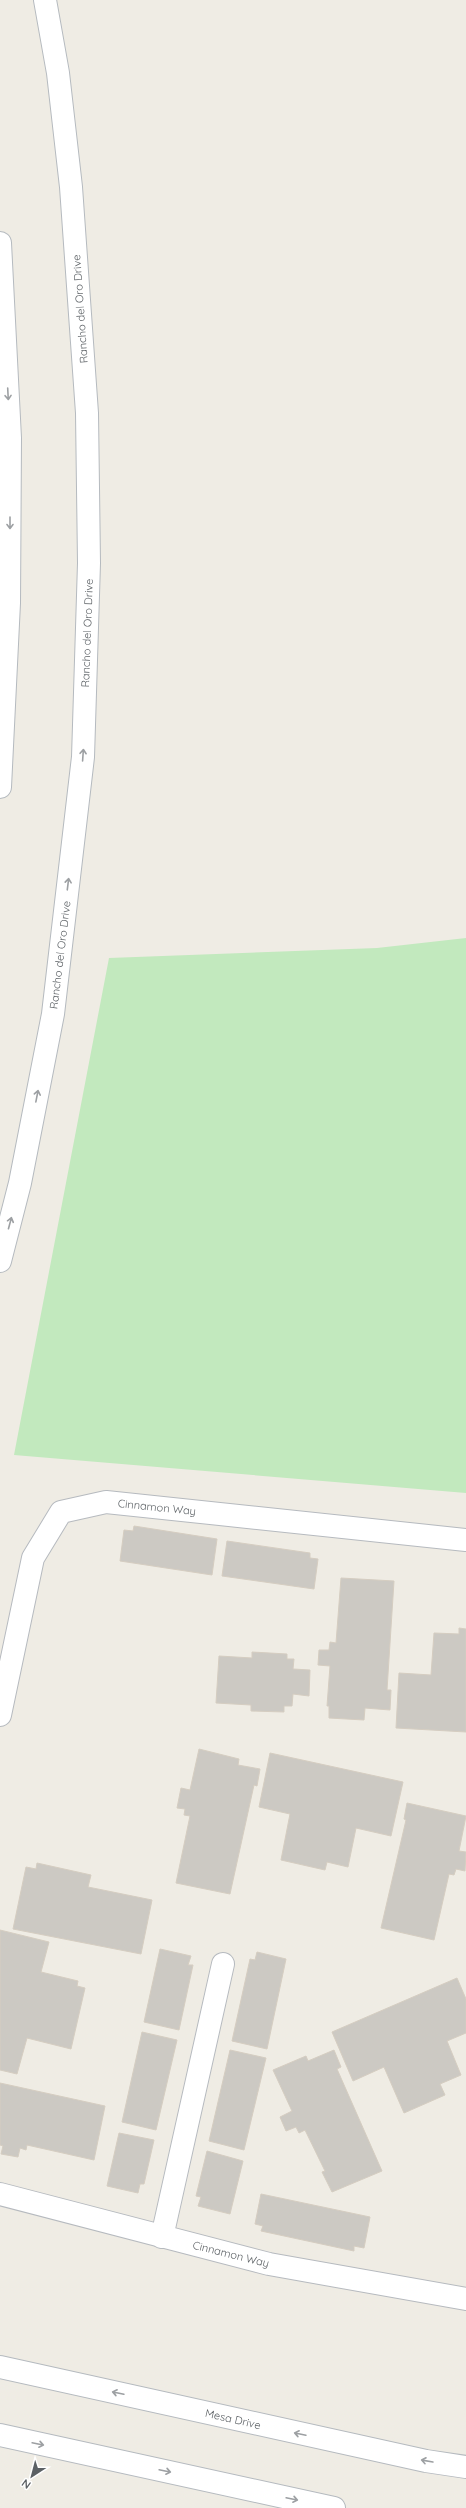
<svg xmlns="http://www.w3.org/2000/svg" width="466" height="2508" viewBox="0 0 466 2508" font-family="Quicksand,sans-serif">
	<style>
		.green { fill: #c2e9be }
		.building { fill: #ccc9c3; stroke: #d5cdc1 }
		.lines { fill: none; stroke-linecap: round; stroke-linejoin: round }
		.service-casing { stroke: #b6babf; stroke-width: 24 }
		.minor-casing { stroke: #b6babf; stroke-width: 24 }
		.secondary-casing { stroke: #b5babf; stroke-width: 24 }
		.service { stroke: #fff; stroke-width: 22 }
		.minor { stroke: #fff; stroke-width: 22 }
		.secondary { stroke: #fff; stroke-width: 22 }
		.oneway { stroke: #9da0a3 }
		.labels { text-anchor: middle; dominant-baseline: central; stroke-width: 4; stroke-linejoin: round; paint-order: stroke }
		.street-label { font-size: 11px; fill: #5c6165; stroke: #fff }
	</style>
	<rect width="100%" height="100%" fill="#efece4"/>
	<path class="green" d="M466,938V1493L14,1455L109,958L377,948Z"/>
	<g class="building">
		<path d="M134,1526L217,1539L212,1575L120,1561L124,1530L133,1531Z"/>
		<path d="M227,1541L310,1553V1558L318,1559L314,1589L222,1576Z"/>
		<path d="M341,1578L394,1581L387,1690H391L390,1710L365,1708L364,1720L329,1718V1706H327L330,1666L318,1665L319,1650H329L330,1642L336,1643Z"/>
		<path d="M459,1628L466,1629V1732L396,1728L399,1673L431,1675L434,1633L459,1634Z"/>
		<path d="M252,1652L287,1654V1659H294L293,1669L310,1670L309,1696L293,1694L292,1706H284V1712L251,1711V1705L216,1703L219,1656L252,1658Z"/>
		<path d="M199,1749L239,1759L238,1765L260,1769L257,1786L254,1785L230,1894L176,1883L190,1816L184,1815L185,1809L177,1808L181,1788L190,1790Z"/>
		<path d="M270,1753L403,1782L391,1836L356,1828L348,1867L327,1862L325,1870L281,1860L290,1814L259,1807Z"/>
		<path d="M407,1803L466,1816L459,1851L466,1852L465,1871L456,1869L454,1875L449,1874L434,1940L381,1928L406,1820L404,1819Z"/>
		<path d="M37,1863L91,1875L88,1887L152,1900L141,1954L13,1929L26,1867L36,1869Z"/>
		<path d="M0,1930L49,1942L41,1972L78,1981L77,1986L85,1988L71,2049L27,2038L17,2074L0,2070Z"/>
		<path d="M160,1949L191,1956L188,1965H193L179,2030L144,2022Z"/>
		<path d="M257,1952L286,1959L267,2049L232,2041L250,1959L255,1960Z"/>
		<path d="M457,1978L466,1999V2033L447,2041L461,2075L440,2084L445,2095L404,2113L384,2067L353,2081L332,2032Z"/>
		<path d="M142,2032L177,2040L156,2130L122,2122Z"/>
		<path d="M230,2050L266,2058L244,2150L209,2141Z"/>
		<path d="M334,2050L341,2067L337,2069L382,2171L332,2192L322,2172L325,2171L305,2130L299,2133L296,2127L286,2131L280,2117L292,2111L273,2070L306,2056L308,2061Z"/>
		<path d="M0,2083L105,2106L94,2160L27,2145L26,2150L20,2148L18,2157L1,2154L3,2146L0,2145Z"/>
		<path d="M119,2133L154,2140L144,2184H140L138,2193L107,2186Z"/>
		<path d="M207,2151L243,2161L230,2214L198,2206L201,2197L196,2196Z"/>
		<path d="M261,2194L370,2217L364,2248L354,2246V2251L261,2231L263,2226L255,2224Z"/>
	</g>
	<g class="lines">
		<defs>
			<path id="service" d="M162,2237L223,1964"/>
			<g id="minor">
				<path d="M0,1715L33,1558L61,1512L106,1502L466,1540"/>
				<path d="M0,2194L269,2264L466,2299"/>
			</g>
			<g id="secondary">
				<path d="M0,243L10,438L9,603L0,787"/>
				<path d="M0,1261L20,1183L53,1014L83,757L89,563L87,413L71,187L58,73L45,0"/>
				<path d="M0,2367L426,2461L466,2467"/>
				<path d="M0,2435L334,2508"/>
			</g>
		</defs>
		<use href="#service" class="service-casing"/>
		<use href="#minor" class="minor-casing"/>
		<use href="#secondary" class="secondary-casing"/>
		<use href="#service" class="service"/>
		<use href="#minor" class="minor"/>
		<use href="#secondary" class="secondary"/>
	</g>
	<defs><path id="oneway-shaft" d="M-6 0H5M1.5-3L5.5 0L1.5 3" fill="none" stroke-width="1.6" stroke-linecap="round" stroke-linejoin="round"/></defs>
	<g class="oneway">
		<use href="#oneway-shaft" transform="translate(8 394) rotate(87)"/>
		<use href="#oneway-shaft" transform="translate(10 523) rotate(90)"/>
		<use href="#oneway-shaft" transform="translate(83 755) rotate(-86)"/>
		<use href="#oneway-shaft" transform="translate(68 884) rotate(-83)"/>
		<use href="#oneway-shaft" transform="translate(37 1096) rotate(-79)"/>
		<use href="#oneway-shaft" transform="translate(10 1223) rotate(-75)"/>
		<use href="#oneway-shaft" transform="translate(118 2393) rotate(-168)"/>
		<use href="#oneway-shaft" transform="translate(300 2434) rotate(-168)"/>
		<use href="#oneway-shaft" transform="translate(38 2444) rotate(12)"/>
		<use href="#oneway-shaft" transform="translate(427 2461) rotate(-170)"/>
		<use href="#oneway-shaft" transform="translate(165 2471) rotate(12)"/>
		<use href="#oneway-shaft" transform="translate(292 2499) rotate(12)"/>
	</g>
	<g class="labels">
		<g class="street-label">
			<text transform="translate(80 309) rotate(-94)">Rancho del Oro Drive</text>
			<text transform="translate(87 633) rotate(-88)">Rancho del Oro Drive</text>
			<text transform="translate(60 955) rotate(-83)">Rancho del Oro Drive</text>
			<text transform="translate(157 1507) rotate(6)">Cinnamon Way</text>
			<text transform="translate(231 2254) rotate(14)">Cinnamon Way</text>
			<text transform="translate(233 2419) rotate(13)">Mesa Drive</text>
		</g>
	</g>
	<g transform="translate(32 2476) rotate(216)" stroke="#ffffff" stroke-width="3" paint-order="stroke">
	<path d="M0-3L7 15L0 10L-7 15Z" fill="#5c6165"/>
	<text y="-6" font-size="11" font-weight="bold" text-anchor="middle" fill="#5c6165">N</text>
	</g>
</svg>
